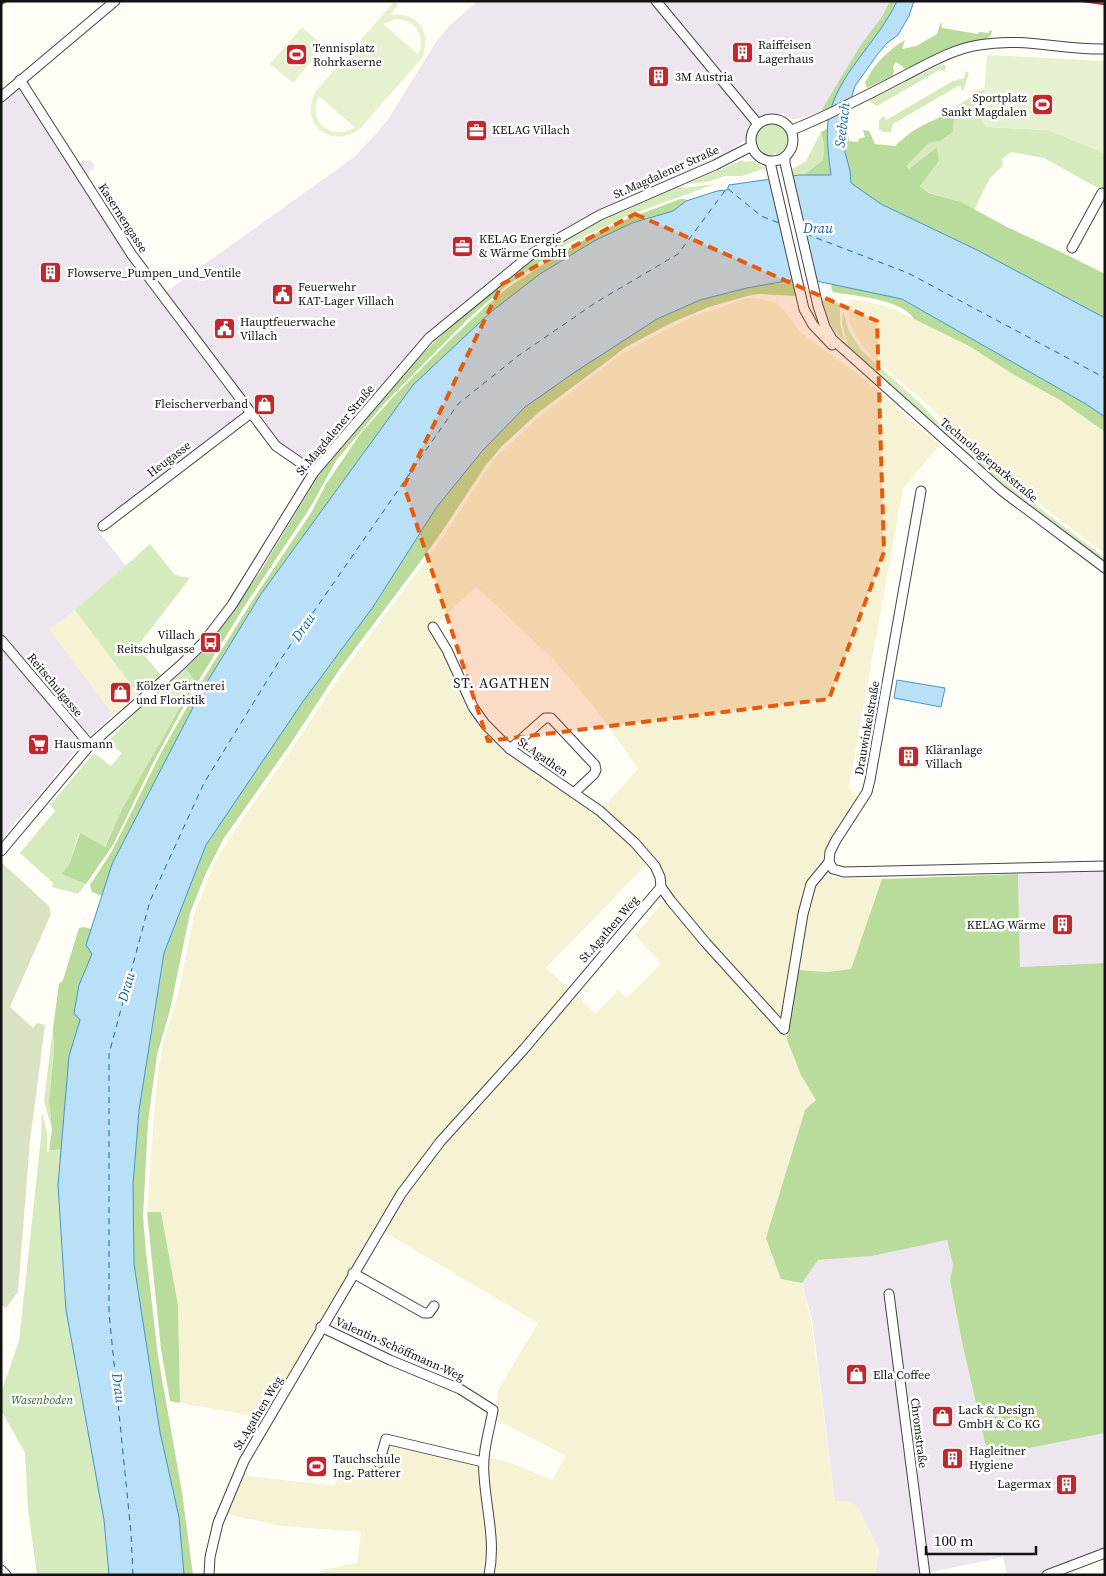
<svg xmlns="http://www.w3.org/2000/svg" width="1106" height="1576" viewBox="0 0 1106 1576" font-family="'Source Serif 4',serif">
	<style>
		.industrial { fill: #eee6ef }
		.farmland { fill: #f6f3d4; fill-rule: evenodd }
		.green { fill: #d5ebbd }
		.forest { fill: #b9dc9c }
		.cemetery { fill: #d9e3c4 }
		.pitch { fill: #e6f2cf; fill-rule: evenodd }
		.water { fill: #b9e0f7; stroke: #3f96cf }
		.pier { fill: #fffdf5 }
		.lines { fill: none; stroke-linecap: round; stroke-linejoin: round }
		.ferry { stroke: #1768a6; stroke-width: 1; stroke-dasharray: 6 5; stroke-linecap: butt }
		.minor-casing { stroke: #444; stroke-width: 11 }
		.minor { stroke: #fff; stroke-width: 9 }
		.rail { stroke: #c4262e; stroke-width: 2.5 }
		.marked { fill: #e8590c; fill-opacity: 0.2; stroke: #e8590c; stroke-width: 4; stroke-dasharray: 10 6; stroke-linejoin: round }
		.labels { text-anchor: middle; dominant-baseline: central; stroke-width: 5; stroke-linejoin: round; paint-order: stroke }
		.poi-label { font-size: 12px; fill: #111; stroke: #fff; text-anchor: start }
		.street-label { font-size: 12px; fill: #111; stroke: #fff }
		.park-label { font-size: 12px; font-style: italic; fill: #2f6b1f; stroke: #fff }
		.water-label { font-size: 14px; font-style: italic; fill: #1768a6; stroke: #fff }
		.neighbourhood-label { font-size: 14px; letter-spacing: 1px; fill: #111; stroke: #fff }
	</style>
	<rect width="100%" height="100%" fill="#fffdf5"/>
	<g class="industrial">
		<path d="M478,1H890L881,18L860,46L821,111L797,119H791L785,114L767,115L744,141L719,157L598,211L525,251L426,335L314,463L280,449L252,416L100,533L126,566L75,610L138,694L85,739L1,840V97L29,81V87L74,158L82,162L90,160L95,166L89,172V182L163,294L353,158L376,134L389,118L436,42L450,25Z"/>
		<path d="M1105,870V963L1020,967L1018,874Z"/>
		<path d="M947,1240L953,1265L950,1282L962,1342L988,1455L1105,1433V1548L1038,1575H1007L1003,1557L931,1572V1575H875L879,1550L858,1507L848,1501H835L812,1319L802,1283L818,1260L872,1256Z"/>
	</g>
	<g class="farmland">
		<path d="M748,298H756L777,303L783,309L801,333L859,375L940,445L903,488L849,787L858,798L811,877L882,879L851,969L828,972L797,970L801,1075L816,1100L781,1279L802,1283L811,1319L835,1501H848L858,1507L879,1550L875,1575H321V1570L357,1563L361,1532L282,1526L225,1514L241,1475L335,1486L342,1460L382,1468L389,1443L481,1464L491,1458L509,1462L552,1480L566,1456L497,1420L498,1390L538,1323L378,1228L264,1418L180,1403L178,1305L161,1212H147L155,1100L159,1066L163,1044L178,995L194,914L215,862L234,831L298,740L341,674L443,537L492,461L535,420L620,355L652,337L694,316ZM476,587L554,660L598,712L638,769L598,813L562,790L508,751L458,685L445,651L431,629ZM648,863L658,880L665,900L635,935L661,964L627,998L618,990L596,1013L546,968Z"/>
		<path d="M851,299L866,301L894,309L969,346L1016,376L1060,400L1105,432V554L1007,479L964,443L930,407L873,358L860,342L850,324L848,302Z"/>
		<path d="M75,610L138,694L113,715L49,629Z"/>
	</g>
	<g class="green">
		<path d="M942,64L946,66L945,72L941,69L877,106L870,102L871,99Z"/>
		<path d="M966,71L969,73L964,89L961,90V86H958L893,124L891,132H883L879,129V121L882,117L884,116L886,120L953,81L964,78Z"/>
		<path d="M985,90L982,120L987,127L1048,130L1097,150L1105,154V192L1044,158L1011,152L1002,159L1003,166L990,178L974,210L961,202L930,193L920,186L939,161L937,147L909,169L905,166L929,143L940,141L953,132L955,107L971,97L975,91Z"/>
		<path d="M769,122C790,123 796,145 777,155L776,153H774V156C752,155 749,131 769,122Z"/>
		<path d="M821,132L824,145L823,160L804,175H792L791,170L806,161Z"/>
		<path d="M742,160L744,162L752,161L766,168L742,176H725L707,182L686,184Z"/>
		<path d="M715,184L627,216L564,246L561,243H557L605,218L679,186L685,188Z"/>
		<path d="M821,300L840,303V324L845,341C831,331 825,316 821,300Z"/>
		<path d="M843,311L849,331L861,350L922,405L960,445L999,477L1105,558V563L987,473L909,402L833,335L827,323L841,341L848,344L842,324Z"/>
		<path d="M150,544L175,575L190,578L137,647L161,675L138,694L75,610Z"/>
		<path d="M186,669L195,681L122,809L104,848L79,833L69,865L61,874L86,884L78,894L52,887L53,883L20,853L55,811L50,805L94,753L111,766L122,753L107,742L139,709Z"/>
		<path d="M53,1028L54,1051L49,1101L52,1130L44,1101Z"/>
		<path d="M42,1112L47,1133V1152L61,1149L58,1185L66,1309L104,1520L109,1575H37L28,1509L25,1453L1,1410V1393L19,1341L41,1138Z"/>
	</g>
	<g class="forest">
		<path d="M890,1H897L886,22L845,78L833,106L821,111L860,46L881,18Z"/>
		<path d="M941,22L942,28L978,34L979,32L989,33V30L992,31L991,35L988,38L953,47L906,69L896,62L893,67L894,72L892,76L867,88L865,83C873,65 888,50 905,40L902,49L916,46L937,34Z"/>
		<path d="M955,107L953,132L940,141L929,143L906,166L909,169L937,147L939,161L920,186L929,193L961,202L1007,227L1059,251L1105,274V318L977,250L881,204L851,183C850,162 839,141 844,120L846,119L849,141L858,142L859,139L865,137L863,130L869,131L875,144L895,146C903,139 911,131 920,127C934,119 942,118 955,107Z"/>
		<path d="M828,128L831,176L804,175L823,160L824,145L821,132Z"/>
		<path d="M680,199H685L686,201L673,211L632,223L594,241L540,274L413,385L261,594L201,692L112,864L102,896L92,892L90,885L112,851L162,751L202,681L254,598L311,513L326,484L361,433L392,398L449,341L488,304L510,286L562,252L598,232L630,218Z"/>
		<path d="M557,243H561L564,246L506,286L469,318L383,405L336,461L310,508L244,607L191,693L152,765L113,845L86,884L61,874L69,865L80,833L105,847L122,809L195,681L186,669L212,641L223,622L260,572L322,470L394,382L471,306L528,262Z"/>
		<path d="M793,280L796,296L758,294L747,296L709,307L673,322L626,347L605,363L539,412L502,446L486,465L441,533L415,569L339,670L289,746L224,838L206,873L190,913L170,1010L157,1055L148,1122L143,1216L146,1252L158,1356L182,1492L193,1575H184L179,1517L160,1432L134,1264L133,1185L139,1110L164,953L206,845L304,700L373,607L436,508L483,450L525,407L575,372L657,319L700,300L747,288Z"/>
		<path d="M832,284L902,299L1086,404L1105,417V432L1060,400L1016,376L969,346L914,319C902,299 854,296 833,292L831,288Z"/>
		<path d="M1018,874L1020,967L1105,963V1433L988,1456L962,1342L950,1281L953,1265L947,1240L872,1256L818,1260L802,1283L781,1279L766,1238L805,1110L816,1100L801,1075L787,1040L797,970L828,972L851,969L882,879Z"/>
		<path d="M84,927L91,929L86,945L93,954L79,985L80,1020L69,1056L61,1149L49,1151L52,1130L49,1101L54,1051L53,1028L59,984L63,980L79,928Z"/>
		<path d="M147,1212H161L178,1305L180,1403L170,1401L161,1349Z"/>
	</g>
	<path class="cemetery" d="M1,862L49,906L51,914L10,1007L33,1028L37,1023L45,1025L30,1141L18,1292L6,1308L1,1305Z"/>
	<g class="pitch">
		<path d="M394,2L398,5L390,15C417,11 433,32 422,58L359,130C329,149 300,124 315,92ZM397,19C416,20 427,38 418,54L383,24ZM319,96L354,127H355C332,142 306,121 319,96Z"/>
		<path d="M302,27L324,46L293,83L270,64Z"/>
		<path d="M987,55L1105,61V154L1097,150L1048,130L987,127L982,120Z"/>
	</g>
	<g class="water">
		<path d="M897,1H914L909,16L898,35L887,43L877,55L855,86L843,125L845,152L850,171L851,183L881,204L977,250L1105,318V417L1086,404L902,299L802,278L747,288L700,300L657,319L575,372L525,407L483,450L436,508L373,607L304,700L206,845L164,953L139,1110L133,1185L134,1264L160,1432L179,1517L184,1575H109L104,1520L66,1310L58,1185L69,1056L80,1020L74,1013L79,985L92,954L86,945L112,864L201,692L261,594L413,385L492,311L540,274L594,241L632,223L673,211L686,201L717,191L727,190L729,185L799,175H831C829,160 826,136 828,121C836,74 878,43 897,1Z"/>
		<path d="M897,680L945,688L941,707L894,698Z"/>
	</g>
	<path class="pier" d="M792,173L818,284L802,281L793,283L768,177Z"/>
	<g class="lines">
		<g class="ferry">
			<path d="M806,234L908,273L1105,378"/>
			<path d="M133,1575L131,1533L109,1313V1054L150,901L204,783L278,663L458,404L518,356L595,303L678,254L727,188L761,216L779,223"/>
		</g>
		<defs>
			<g id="minor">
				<path d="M656,1L758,124"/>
				<path d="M20,80L132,255L276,446L314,472"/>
				<path d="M1,97L115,1"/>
				<circle cx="772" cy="140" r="21"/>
				<path d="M792,130C829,115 866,96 902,77C926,65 952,49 979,45C1023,37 1062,50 1105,49"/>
				<path d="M785,158V163L818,306L825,327L832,339L1001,490L1105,568"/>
				<path d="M770,162L804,309L813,325L832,345"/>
				<path d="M1072,248L1102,193L1105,195"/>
				<path d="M921,491L870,780L867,792L836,840L830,852L829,862L833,869L844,872L1105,866"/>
				<path d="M103,526L251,413"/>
				<path d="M433,627L447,650L473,707L485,724L510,749L600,811L635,843L655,866L660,877L661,887L671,901L706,943L784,1029"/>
				<path d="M1,640L90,745"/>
				<path d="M510,749L545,718H551L595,765L596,770L594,774L575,792"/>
				<path d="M1,851L90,745L182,664L203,643L232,605L314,472L429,338L533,253L600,215L715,165L752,146"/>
				<path d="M784,1029L803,914L811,884L829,862"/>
				<path d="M353,1273L424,1313H429L434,1306"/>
				<path d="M889,1294L925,1575"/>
				<path d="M321,1327L390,1360L460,1389L493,1410C489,1432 482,1453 484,1475C486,1509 496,1541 489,1575"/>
				<path d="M379,1463L386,1439L483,1462"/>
				<path d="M1,1570L6,1575"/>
				<path d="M209,1575L210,1557L218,1523L244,1461L401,1194L440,1142L524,1049L661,887"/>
				<path d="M1047,1575L1105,1553"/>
			</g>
		</defs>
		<use href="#minor" class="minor-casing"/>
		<use href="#minor" class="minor"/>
		<g class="rail">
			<path d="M1083,1L1105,4"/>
			<path d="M1,4L6,1"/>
		</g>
	</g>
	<path class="marked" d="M635,214L877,321L884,552L829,699L488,741L404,486L502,284Z"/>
	<defs>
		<symbol id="building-square" viewBox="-11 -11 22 22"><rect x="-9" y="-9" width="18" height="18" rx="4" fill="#c4262e" stroke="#fff"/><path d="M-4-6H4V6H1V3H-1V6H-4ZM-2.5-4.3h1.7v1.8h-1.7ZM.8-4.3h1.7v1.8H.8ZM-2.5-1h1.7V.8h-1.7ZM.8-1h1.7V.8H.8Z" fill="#fff"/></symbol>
		<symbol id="stadium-square" viewBox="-11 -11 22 22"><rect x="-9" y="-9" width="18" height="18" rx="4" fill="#c4262e" stroke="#fff"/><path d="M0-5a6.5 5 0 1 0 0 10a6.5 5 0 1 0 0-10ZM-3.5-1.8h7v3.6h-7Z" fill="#fff"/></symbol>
		<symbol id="office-square" viewBox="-11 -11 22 22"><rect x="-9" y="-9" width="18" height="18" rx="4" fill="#c4262e" stroke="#fff"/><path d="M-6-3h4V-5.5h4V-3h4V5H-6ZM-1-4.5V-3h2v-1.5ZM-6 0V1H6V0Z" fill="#fff"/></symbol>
		<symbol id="civic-square" viewBox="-11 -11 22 22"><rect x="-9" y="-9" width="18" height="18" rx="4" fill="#c4262e" stroke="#fff"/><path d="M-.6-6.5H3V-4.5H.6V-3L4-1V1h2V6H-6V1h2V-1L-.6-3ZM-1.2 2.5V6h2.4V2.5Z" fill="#fff"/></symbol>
		<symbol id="shop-square" viewBox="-11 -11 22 22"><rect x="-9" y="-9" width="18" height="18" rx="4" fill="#c4262e" stroke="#fff"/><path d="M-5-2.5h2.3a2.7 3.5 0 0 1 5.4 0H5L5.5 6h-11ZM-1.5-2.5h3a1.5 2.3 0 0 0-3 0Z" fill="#fff"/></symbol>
		<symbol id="bus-square" viewBox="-11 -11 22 22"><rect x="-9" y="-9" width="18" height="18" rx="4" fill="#c4262e" stroke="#fff"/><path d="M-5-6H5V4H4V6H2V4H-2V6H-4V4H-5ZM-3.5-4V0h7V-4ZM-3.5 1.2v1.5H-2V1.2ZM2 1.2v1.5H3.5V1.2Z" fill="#fff"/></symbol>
		<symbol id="supermarket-square" viewBox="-11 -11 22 22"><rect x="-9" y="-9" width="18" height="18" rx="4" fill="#c4262e" stroke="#fff"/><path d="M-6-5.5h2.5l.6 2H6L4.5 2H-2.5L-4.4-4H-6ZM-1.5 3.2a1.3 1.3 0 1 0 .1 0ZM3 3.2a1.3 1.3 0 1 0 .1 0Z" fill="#fff"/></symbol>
	</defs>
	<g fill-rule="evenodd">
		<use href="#building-square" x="730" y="40" width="25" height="25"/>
		<use href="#stadium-square" x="284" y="42" width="25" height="25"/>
		<use href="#building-square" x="646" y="64" width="25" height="25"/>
		<use href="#stadium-square" x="1030" y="92" width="25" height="25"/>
		<use href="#office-square" x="464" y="118" width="25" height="25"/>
		<use href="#office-square" x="450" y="234" width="25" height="25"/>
		<use href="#building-square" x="38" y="260" width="25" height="25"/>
		<use href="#civic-square" x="270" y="282" width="25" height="25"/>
		<use href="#civic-square" x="212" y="316" width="25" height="25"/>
		<use href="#shop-square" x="252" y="392" width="25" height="25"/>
		<use href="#bus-square" x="198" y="630" width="25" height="25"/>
		<use href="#shop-square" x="108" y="680" width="25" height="25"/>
		<use href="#supermarket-square" x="26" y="732" width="25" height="25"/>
		<use href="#building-square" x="896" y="744" width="25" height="25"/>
		<use href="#building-square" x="1050" y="912" width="25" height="25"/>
		<use href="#shop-square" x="844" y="1362" width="25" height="25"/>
		<use href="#shop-square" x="930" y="1404" width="25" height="25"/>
		<use href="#building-square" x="940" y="1446" width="25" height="25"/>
		<use href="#stadium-square" x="304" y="1454" width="25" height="25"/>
		<use href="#building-square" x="1054" y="1472" width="25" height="25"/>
	</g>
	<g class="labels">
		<g class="poi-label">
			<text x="758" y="45">Raiffeisen<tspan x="758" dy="14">Lagerhaus</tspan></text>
			<text x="313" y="48">Tennisplatz<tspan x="313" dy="14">Rohrkaserne</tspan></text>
			<text x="675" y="77">3M Austria</text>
			<text x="1027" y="98" text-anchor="end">Sportplatz<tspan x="1027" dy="14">Sankt Magdalen</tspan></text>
			<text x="492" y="130">KELAG Villach</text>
			<text x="479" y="239">KELAG Energie<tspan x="479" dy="14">&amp; Wärme GmbH</tspan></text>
			<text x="67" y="273">Flowserve_Pumpen_und_Ventile</text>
			<text x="298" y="287">Feuerwehr<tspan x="298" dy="14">KAT-Lager Villach</tspan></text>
			<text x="240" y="322">Hauptfeuerwache<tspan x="240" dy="14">Villach</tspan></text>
			<text x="248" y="404" text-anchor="end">Fleischerverband</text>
			<text x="195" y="635" text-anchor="end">Villach<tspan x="195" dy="14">Reitschulgasse</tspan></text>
			<text x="136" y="686">Kölzer Gärtnerei<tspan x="136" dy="14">und Floristik</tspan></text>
			<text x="54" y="744">Hausmann</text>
			<text x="925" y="750">Kläranlage<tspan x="925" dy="14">Villach</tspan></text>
			<text x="1046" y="925" text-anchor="end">KELAG Wärme</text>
			<text x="873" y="1375">Ella Coffee</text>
			<text x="958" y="1410">Lack &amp; Design<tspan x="958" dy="14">GmbH &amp; Co KG</tspan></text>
			<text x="969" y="1451">Hagleitner<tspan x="969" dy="14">Hygiene</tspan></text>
			<text x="333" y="1459">Tauchschule<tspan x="333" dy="14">Ing. Patterer</tspan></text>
			<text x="1051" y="1484" text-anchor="end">Lagermax</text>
		</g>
		<g class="street-label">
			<text transform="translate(666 172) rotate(-24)">St.Magdalener Straße</text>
			<text transform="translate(123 218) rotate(57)">Kasernengasse</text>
			<text transform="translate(335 430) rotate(-50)">St.Magdalener Straße</text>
			<text transform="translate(169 459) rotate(-37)">Heugasse</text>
			<text transform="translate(989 460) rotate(40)">Technologieparkstraße</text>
			<text transform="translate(55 685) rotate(50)">Reitschulgasse</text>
			<text transform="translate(867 728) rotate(-80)">Drauwinkelstraße</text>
			<text transform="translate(543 757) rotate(35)">St.Agathen</text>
			<text transform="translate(609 929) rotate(-49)">St.Agathen Weg</text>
			<text transform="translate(400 1349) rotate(24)">Valentin-Schöffmann-Weg</text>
			<text transform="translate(258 1413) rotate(-59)">St.Agathen Weg</text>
			<text transform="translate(919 1433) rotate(83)">Chromstraße</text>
		</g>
		<g class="park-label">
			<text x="42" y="1400">Wasenboden</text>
		</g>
		<g class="water-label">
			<text transform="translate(842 125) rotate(-83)">Seebach</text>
			<text x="818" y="228">Drau</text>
			<text transform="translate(303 627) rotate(-55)">Drau</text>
			<text transform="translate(126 987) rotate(-74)">Drau</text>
			<text transform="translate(119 1388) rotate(82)">Drau</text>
		</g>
		<g class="neighbourhood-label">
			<text x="502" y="683">ST. AGATHEN</text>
		</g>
	</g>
	<rect width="1106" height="1576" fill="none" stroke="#111111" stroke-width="5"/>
	<path d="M926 1546v8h110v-8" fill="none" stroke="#111111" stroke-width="2.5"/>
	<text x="934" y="1546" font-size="15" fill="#111111" stroke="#ffffff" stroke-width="4" paint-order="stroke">100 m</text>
</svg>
